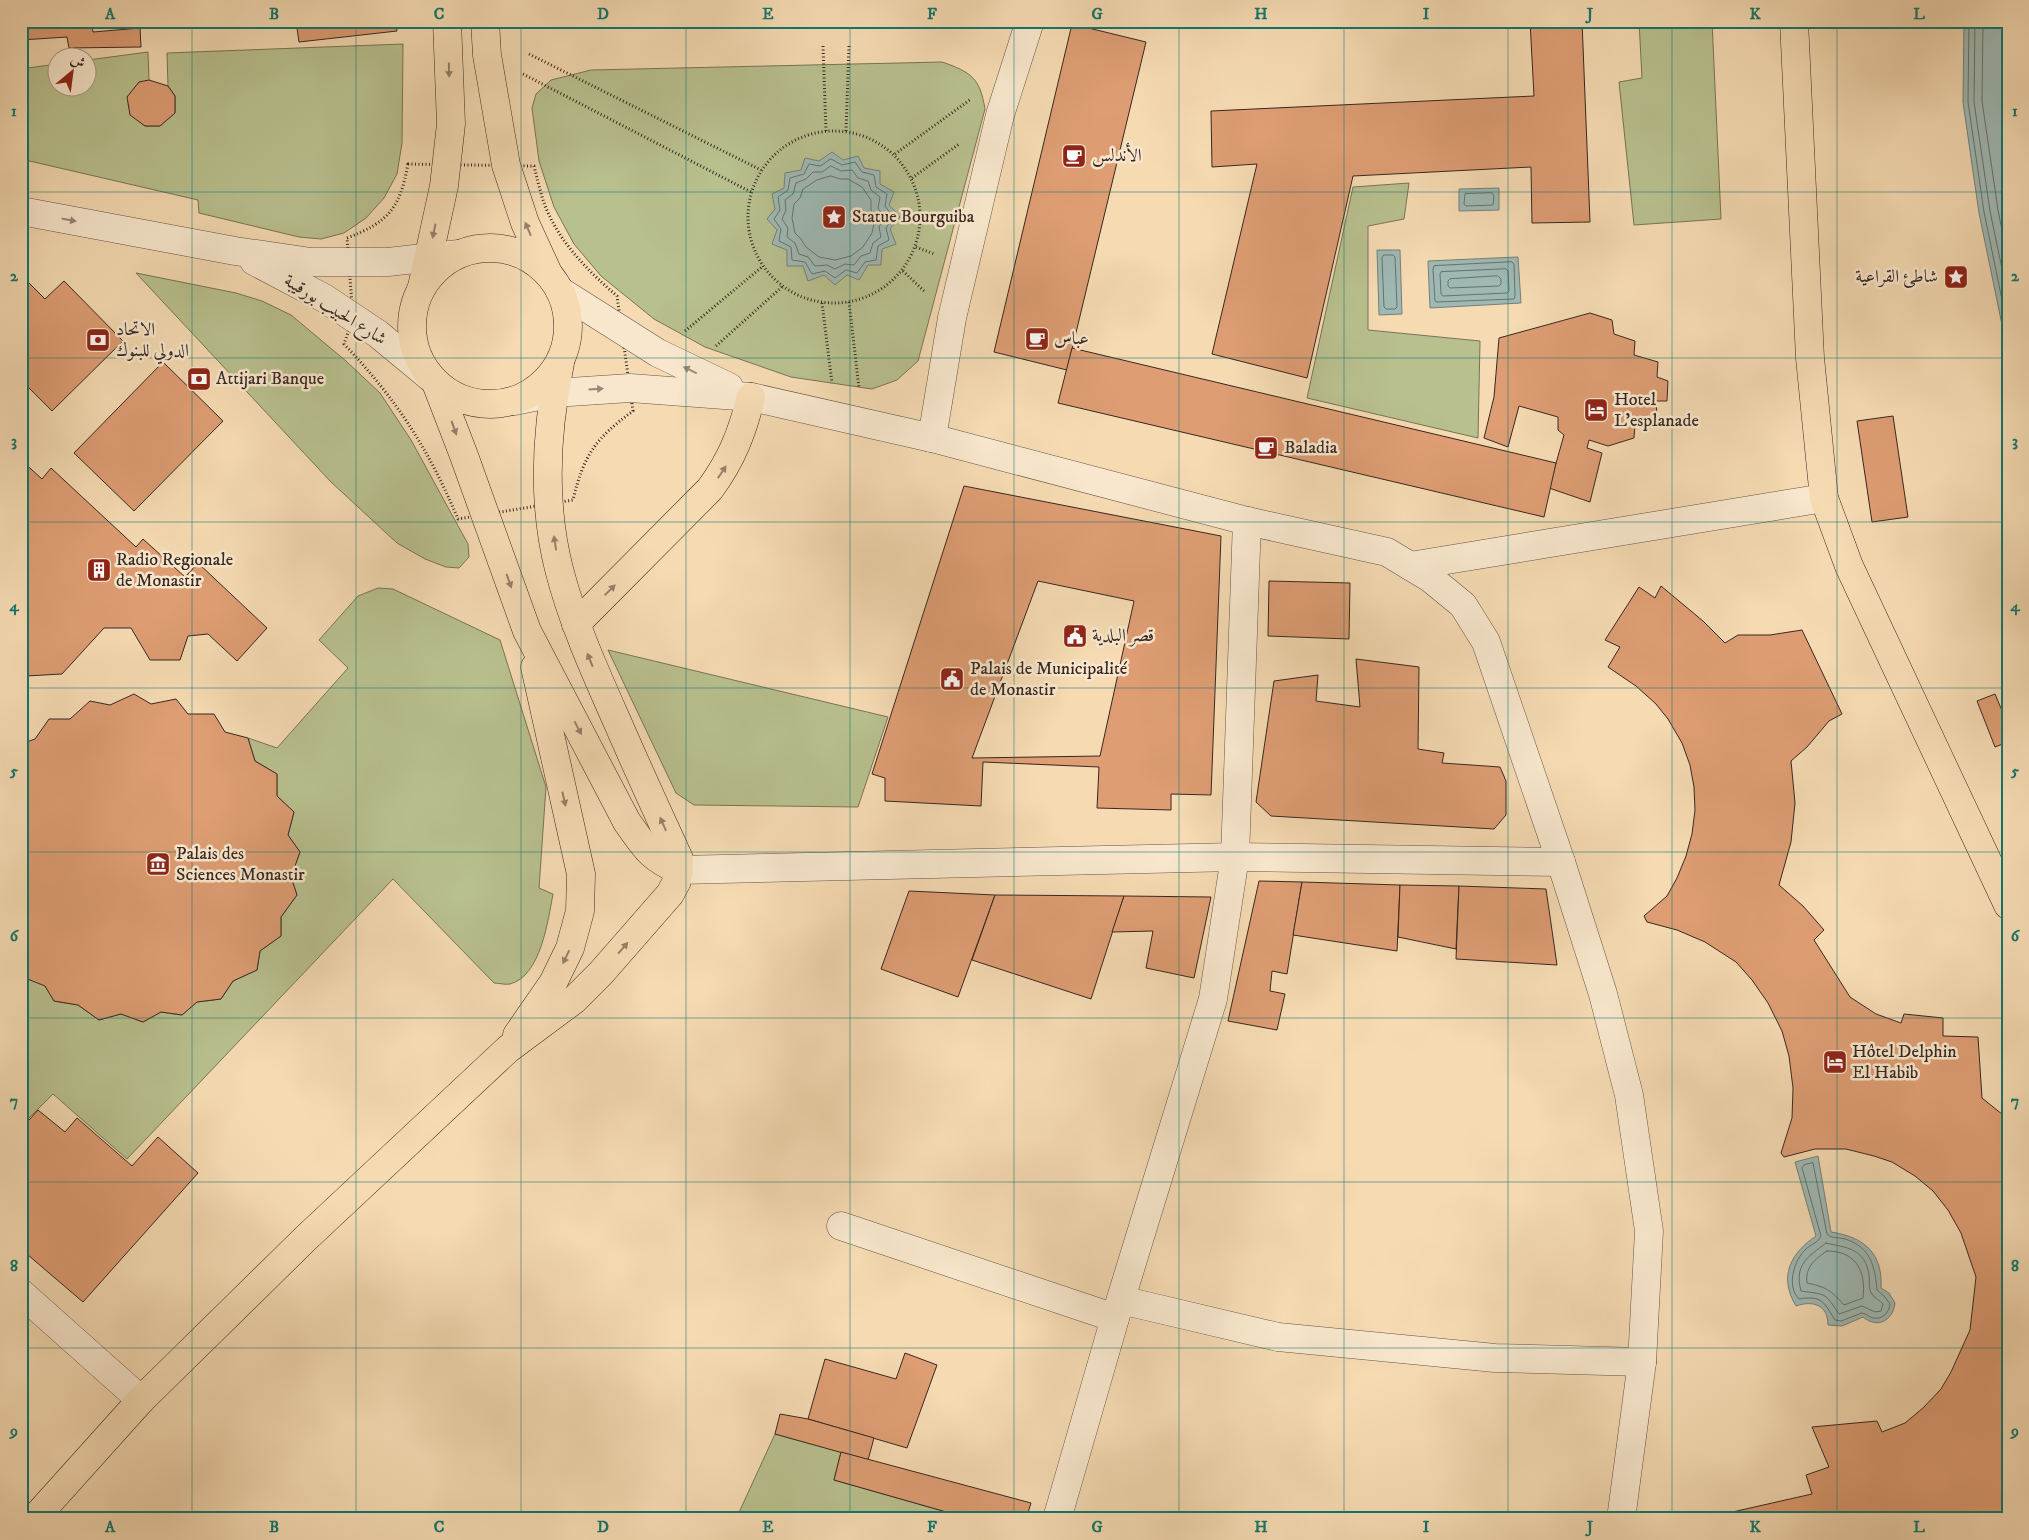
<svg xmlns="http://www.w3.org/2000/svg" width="2029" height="1540" viewBox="0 0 2029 1540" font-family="'IM FELL DW Pica',Amiri,serif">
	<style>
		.green { fill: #b8c08e; stroke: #787458 }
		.water { fill: #9eb9b4; stroke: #757f7a }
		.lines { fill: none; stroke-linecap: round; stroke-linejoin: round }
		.shore { stroke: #6a706b; stroke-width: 1 }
		.building { fill: #de9d73; stroke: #372722; fill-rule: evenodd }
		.minor-casing { stroke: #665446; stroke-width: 29 }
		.major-casing { stroke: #372722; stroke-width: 29 }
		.path { stroke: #372722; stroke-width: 3; stroke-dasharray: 1 2.5; stroke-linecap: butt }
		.minor { stroke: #f8e7cd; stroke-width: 28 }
		.major { stroke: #f5dab2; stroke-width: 28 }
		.oneway { fill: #96806a }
		.oneway2 { fill: #988778 }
		.grid { fill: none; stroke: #0f766e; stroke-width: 1; stroke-opacity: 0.55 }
		.labels { text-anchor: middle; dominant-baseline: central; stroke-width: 5; stroke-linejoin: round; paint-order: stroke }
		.poi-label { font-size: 18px; fill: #372722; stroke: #f8e7cd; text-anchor: start }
		.street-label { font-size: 18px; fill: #372722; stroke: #f8e7cd }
		.neatline { fill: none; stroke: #0f766e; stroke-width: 2 }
		.grid-label { font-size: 16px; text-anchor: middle; font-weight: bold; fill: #0f766e }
	</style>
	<rect width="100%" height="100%" fill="#f5dab2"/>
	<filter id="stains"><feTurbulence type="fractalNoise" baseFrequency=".004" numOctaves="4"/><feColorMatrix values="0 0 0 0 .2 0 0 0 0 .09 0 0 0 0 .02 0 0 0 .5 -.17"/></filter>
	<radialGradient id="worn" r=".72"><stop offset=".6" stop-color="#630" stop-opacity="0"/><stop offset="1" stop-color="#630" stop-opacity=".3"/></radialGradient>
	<g class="green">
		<path d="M1639,21H1712L1721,219L1634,225L1619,82L1642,78Z"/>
		<path d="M403,44L402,143L397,174L384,198L366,218L344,233L321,239L299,237L199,213L198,200L21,159V69L57,64L58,88H88V60L148,52L149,80L130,114L145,126H160L175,113V96L168,86L167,53Z"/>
		<path d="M942,62C971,72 980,78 985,109L918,361L897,380L872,389L791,377L705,347L654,319L601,276L574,244L554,207L539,161L532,108L536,94L551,80L591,70Z"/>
		<path d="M1409,183L1404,219L1368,226V330L1480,341L1478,438L1307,398L1353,187Z"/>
		<path d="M136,273L236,293L262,301L291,315L346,361L380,393L411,440L468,544L469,557L459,568L446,567L425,559L397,543L331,482Z"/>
		<path d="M378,588L393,589L500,640L546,787L539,888L553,894C548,920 541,976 510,984C505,985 499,983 494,983L393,879L127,1159L53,1094L26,1121L21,1117V971L45,986L54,1001L78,1005L99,1020L121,1014L143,1022L161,1012L182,1015L197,1002L221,999L233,981L257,970L260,951L281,936V917L297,895L291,877L300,852L288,835L294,812L277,796V774L255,761L248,738L277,748L348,668L319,640L358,596Z"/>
		<path d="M608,650L888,717L858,807L694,805L676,793Z"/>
		<path d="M775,1434L841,1452L834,1480L971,1519H736Z"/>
	</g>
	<g class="water">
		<path d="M1964,21H2008V354L1979,213L1963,102Z"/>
		<path d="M832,152L843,160L858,156L864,168L880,171V184L894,192L889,205L900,217L890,229L896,244L882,249L881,265H868L859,280L847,275L835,285L824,275L808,281L803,266H787V250L772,244L777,230L767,219L775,209L772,194L784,188L785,173L801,170L805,158L819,161Z"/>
		<path d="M1499,188V210L1459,211V189Z"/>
		<path d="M1377,250H1400L1402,314L1379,315Z"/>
		<path d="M1518,257L1521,303L1430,308L1428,261Z"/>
		<path d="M1818,1156L1831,1232C1864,1237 1883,1253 1881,1288L1889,1293L1895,1303C1893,1321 1877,1329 1863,1317L1842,1326L1828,1325C1828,1305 1813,1300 1796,1306C1778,1276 1791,1253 1816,1236L1795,1162Z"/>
	</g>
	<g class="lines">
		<g class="shore">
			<path d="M1969,21L1968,102L1984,212L2008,329"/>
			<path d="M1975,21L1974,102L1990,211L2008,298"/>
			<path d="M1983,21L1982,101L1998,210L2008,260"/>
			<path d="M831,159L842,165L855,162L862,172L874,175L876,187L887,194L885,206L893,217L886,228L889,240L878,246L876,260L865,262L857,273L846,270L835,278L825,271L812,274L805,262L792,260L791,247L779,241L781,229L774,219L780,210L778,197L788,190L790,178L804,174L809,164L820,166Z"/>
			<path d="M831,166L841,171L852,170L858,178L868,181L871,190L880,197L878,208L884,217L879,227L881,237L873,243L870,253L861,256L854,265L845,264L835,269L827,265L815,266L808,257L799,254L795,243L787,237L788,228L782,219L786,210L785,200L793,194L796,183L806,179L813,172H822Z"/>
			<path d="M831,176L840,179H848L862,187L871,200V210L875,218L872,233L863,247L851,256L835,260L819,257L806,247L801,239L795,233L792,218L794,204L800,198L803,189L817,180Z"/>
			<path d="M1492,193L1494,196L1493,205L1466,206L1464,204L1465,194Z"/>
			<path d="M1384,255H1393L1395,257L1397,307L1395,309H1386L1384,307L1382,258Z"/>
			<path d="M1512,262L1514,264L1515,296L1514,299L1437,302L1435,301L1433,269L1434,266Z"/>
			<path d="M1506,269L1508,271L1509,291L1507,293L1443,296L1441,294L1440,274L1441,272Z"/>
			<path d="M1498,276L1501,279V284L1499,286L1450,288L1448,286V281L1450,279Z"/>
			<path d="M1813,1163L1827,1234C1832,1239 1838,1237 1845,1239C1871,1247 1875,1267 1877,1290L1885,1297L1890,1304C1889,1312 1883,1320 1873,1318C1869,1317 1867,1314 1862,1313L1841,1321L1835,1320C1824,1303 1823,1295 1799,1299C1786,1286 1794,1260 1806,1249C1811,1244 1818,1243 1821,1236L1802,1168L1804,1165Z"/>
			<path d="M1826,1243C1847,1248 1865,1248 1869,1275C1870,1281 1868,1289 1872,1294C1875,1299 1880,1300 1883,1304L1881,1311L1875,1312L1862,1306L1839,1314C1824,1292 1828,1295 1801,1291C1794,1264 1808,1257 1826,1243Z"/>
			<path d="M1827,1251C1857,1251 1866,1272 1863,1298L1844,1305C1831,1290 1826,1287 1807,1283C1805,1267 1815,1259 1827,1251Z"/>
		</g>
	</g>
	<g class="building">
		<path d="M21,21H91L93,32L140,28L141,47L69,48L67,37L21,40Z"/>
		<path d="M296,21H396L397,31L299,42Z"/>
		<path d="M1530,21H1582L1590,222L1532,223L1531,167L1353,176L1307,378L1212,354L1257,164L1212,167L1211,111L1534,96Z"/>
		<path d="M1072,24L1146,42L1067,370L994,352Z"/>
		<path d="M149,80L168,86L175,96V113L160,126H145L130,115L127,97L139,82Z"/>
		<path d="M21,275L45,299L64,281L123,341L52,411L21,380Z"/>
		<path d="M1590,313L1612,320L1614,334L1635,341L1634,355L1658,362L1657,377L1668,381L1667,401H1656L1657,415L1635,425L1634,438L1608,446L1589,440L1587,448L1602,453L1590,502L1549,488L1564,435L1558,430V417L1519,406L1508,447L1484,438L1494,397L1499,338Z"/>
		<path d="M1072,348L1556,463L1544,517L1058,403Z"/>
		<path d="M163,362L223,421L134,511L74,453Z"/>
		<path d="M1893,416L1908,517L1872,522L1857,421Z"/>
		<path d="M21,460L42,479L51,468L136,547L143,539L185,577L198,563L267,628L237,661L208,634L188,636L180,660H150L131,628H104L62,674L26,676V658H21Z"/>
		<path d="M964,486L1221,536L1211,795L1171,794V810L1097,808L1099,767L983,762L981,806L885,801V778L872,774ZM1038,581L1134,601L1100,756L972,758Z"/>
		<path d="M1269,581L1350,583L1349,639L1268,636Z"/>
		<path d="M1661,586L1703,621L1725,643L1738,635H1770L1802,630L1842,714L1829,721L1807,747L1791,761L1795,803L1791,842L1779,885L1803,906L1824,930L1814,940L1850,997L1876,1014L1901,1023L1904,1014L1943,1018V1036L1978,1037L1982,1098L2008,1119V1519H1729L1728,1513L1812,1494L1806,1475L1829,1467L1812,1427L1877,1421L1882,1432L1905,1423L1923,1408L1941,1389L1951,1372L1970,1330L1976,1277L1961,1233L1948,1210L1933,1191L1915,1176L1892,1162L1874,1156L1846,1149H1815L1784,1157L1781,1153L1792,1118L1793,1088L1789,1056L1782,1031L1768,1003L1752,980L1736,962L1705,942L1677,930L1647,922L1644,916L1667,896L1677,878L1686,856L1692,834L1695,810L1694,787L1690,765L1682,743L1668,719L1656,704L1636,686L1608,667L1620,647L1605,640L1639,587L1655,598Z"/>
		<path d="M1356,659L1419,667L1418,749L1444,753L1442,763L1500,767L1506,781V815L1494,829L1271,816L1256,802L1274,681L1318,675L1316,701L1360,707Z"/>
		<path d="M134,694L151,704L176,699L188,714H214L225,732L248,738L255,761L277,774V796L294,812L288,835L300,852L291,877L297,895L281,917V936L260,951L257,970L233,981L221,999L197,1002L182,1015L161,1012L143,1022L121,1014L99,1020L78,1005L54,1001L45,986L25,978L21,971V744L35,739L49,719H70L90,701L110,705Z"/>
		<path d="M1995,694L2008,725V742L1995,747L1977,701Z"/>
		<path d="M1259,881L1302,882L1287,974L1272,971L1270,991L1285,994L1277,1030L1228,1021Z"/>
		<path d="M1302,882L1400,885L1397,951L1293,935Z"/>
		<path d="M1400,885L1459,886L1456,949L1398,937Z"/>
		<path d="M1459,886L1546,889L1557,965L1456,959Z"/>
		<path d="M909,891L995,895L958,997L881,969Z"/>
		<path d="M995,895L1124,896L1091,999L972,960Z"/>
		<path d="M1124,896L1211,897L1194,978L1146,968L1153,931L1112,932Z"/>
		<path d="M38,1110L65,1132L77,1118L132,1166L158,1137L198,1173L83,1302L21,1249V1129Z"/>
		<path d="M905,1353L937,1365L907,1448L808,1419L825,1359L896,1379Z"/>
		<path d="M780,1414L808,1419L874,1438L868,1460L775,1434Z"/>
		<path d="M841,1452L1031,1503L1026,1519H971L834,1480Z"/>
	</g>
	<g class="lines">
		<defs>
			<g id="minor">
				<path d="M21,211L235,251L311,262H388L459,254"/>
				<path d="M254,261L324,298L378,334L430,377"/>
				<path d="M560,291L658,353L729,387"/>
				<path d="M514,401L554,393L630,388L751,397L932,438L1247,521L1387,552L1430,578L1463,605L1486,642L1561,862L1603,994L1629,1095L1649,1231L1642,1362L1621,1519"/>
				<path d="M932,438L952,318L1000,115L1030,21"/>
				<path d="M1410,566L1824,498"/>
				<path d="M679,870L1235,857L1561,862"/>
				<path d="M841,1226L1115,1318"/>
				<path d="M21,1293L141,1400"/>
				<path d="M1121,1300L1278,1337L1495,1358L1642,1362"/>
				<path d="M1057,1519L1115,1318L1213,999L1235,857L1247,521"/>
			</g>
			<g id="major">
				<path d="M485,21L487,55L506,165L525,223L548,273"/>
				<path d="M1794,21L1810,358L1824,498L1849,566L2008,905"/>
				<circle cx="490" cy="326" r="78"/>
				<path d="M422,287L444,186L451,124L447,21"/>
				<path d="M436,383L463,453L527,631L627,822C645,847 650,858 679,870"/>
				<path d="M576,624L710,489C732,459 742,433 751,397"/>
				<path d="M517,1035L553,983L570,948L580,911L581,874L535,667"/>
				<path d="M34,1519L141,1400L306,1238L508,1049L574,1000L601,973L670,894L677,881L679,859C659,815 639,772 620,728C597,676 573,624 559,569C542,502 546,430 560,363"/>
			</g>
		</defs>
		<use href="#minor" class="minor-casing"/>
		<use href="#major" class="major-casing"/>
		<g class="path">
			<path d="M823,46L826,131"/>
			<path d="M529,54L761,170"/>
			<path d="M523,74L751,192"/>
			<circle cx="834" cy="217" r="86"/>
			<path d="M846,131L849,46"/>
			<path d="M895,154L971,99"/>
			<path d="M408,164L534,166C537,178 540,191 544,203C558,241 587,270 617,296L633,411C596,438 584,454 573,500L458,519C428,448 397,400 344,344L353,318L347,238C389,222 400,208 408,164Z"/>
			<path d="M912,178L959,144"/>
			<path d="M916,247L934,254"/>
			<path d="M903,271L924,291"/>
			<path d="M849,302L859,388"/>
			<path d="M822,303L832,383"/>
			<path d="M685,331L763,266"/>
			<path d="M716,346L783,286"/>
		</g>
		<use href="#minor" class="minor"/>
		<use href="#major" class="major"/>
	</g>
	<defs><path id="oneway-solid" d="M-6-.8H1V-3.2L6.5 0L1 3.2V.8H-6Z" transform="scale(1.25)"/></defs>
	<g class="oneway">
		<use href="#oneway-solid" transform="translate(449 70) rotate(89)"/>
		<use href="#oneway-solid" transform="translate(528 229) rotate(-113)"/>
		<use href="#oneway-solid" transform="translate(434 231) rotate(102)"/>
		<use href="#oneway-solid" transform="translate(454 428) rotate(70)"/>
		<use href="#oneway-solid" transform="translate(722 472) rotate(-56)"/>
		<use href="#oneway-solid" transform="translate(555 543) rotate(-99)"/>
		<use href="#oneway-solid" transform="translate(509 581) rotate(70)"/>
		<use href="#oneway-solid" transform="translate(610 590) rotate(-45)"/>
		<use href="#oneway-solid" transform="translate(590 660) rotate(-112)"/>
		<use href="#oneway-solid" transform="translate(578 728) rotate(62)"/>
		<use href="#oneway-solid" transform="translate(564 799) rotate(77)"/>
		<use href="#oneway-solid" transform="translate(663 824) rotate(-114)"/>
		<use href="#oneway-solid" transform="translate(623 948) rotate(-49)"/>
		<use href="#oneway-solid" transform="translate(566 957) rotate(116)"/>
	</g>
	<g class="oneway2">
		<use href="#oneway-solid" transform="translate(69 220) rotate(11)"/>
		<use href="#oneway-solid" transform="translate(690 370) rotate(-154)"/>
		<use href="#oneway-solid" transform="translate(596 389) rotate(-3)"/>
	</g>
	<path class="grid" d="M192,21V1519M356,21V1519M521,21V1519M686,21V1519M850,21V1519M1014,21V1519M1179,21V1519M1344,21V1519M1508,21V1519M1672,21V1519M1837,21V1519M21,192H2008M21,358H2008M21,522H2008M21,688H2008M21,852H2008M21,1018H2008M21,1182H2008M21,1348H2008"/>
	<defs>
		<symbol id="cafe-square" viewBox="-11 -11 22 22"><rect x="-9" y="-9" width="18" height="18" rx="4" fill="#8f2418" stroke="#f8e7cd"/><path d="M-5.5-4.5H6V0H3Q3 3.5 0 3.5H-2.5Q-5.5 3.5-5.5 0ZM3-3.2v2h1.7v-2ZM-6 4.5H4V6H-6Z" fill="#fff"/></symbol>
		<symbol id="sight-square" viewBox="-11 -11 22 22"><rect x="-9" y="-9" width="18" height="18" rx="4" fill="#8f2418" stroke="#f8e7cd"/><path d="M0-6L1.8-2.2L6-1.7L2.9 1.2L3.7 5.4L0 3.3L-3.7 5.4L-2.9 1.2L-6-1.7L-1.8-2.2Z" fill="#fff"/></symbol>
		<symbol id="bank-square" viewBox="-11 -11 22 22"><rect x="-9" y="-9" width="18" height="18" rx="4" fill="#8f2418" stroke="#f8e7cd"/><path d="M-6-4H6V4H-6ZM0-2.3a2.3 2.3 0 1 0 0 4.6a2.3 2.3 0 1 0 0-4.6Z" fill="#fff"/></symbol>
		<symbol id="hotel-square" viewBox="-11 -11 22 22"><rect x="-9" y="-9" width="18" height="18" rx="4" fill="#8f2418" stroke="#f8e7cd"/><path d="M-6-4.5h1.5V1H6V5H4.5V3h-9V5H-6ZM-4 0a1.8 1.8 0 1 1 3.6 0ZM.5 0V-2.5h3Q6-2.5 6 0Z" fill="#fff"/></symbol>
		<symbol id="building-square" viewBox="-11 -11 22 22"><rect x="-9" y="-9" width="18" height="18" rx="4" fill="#8f2418" stroke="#f8e7cd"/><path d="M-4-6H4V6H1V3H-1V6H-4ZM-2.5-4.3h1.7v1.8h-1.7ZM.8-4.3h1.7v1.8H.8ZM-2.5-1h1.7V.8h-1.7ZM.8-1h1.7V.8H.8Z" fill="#fff"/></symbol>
		<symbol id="civic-square" viewBox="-11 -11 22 22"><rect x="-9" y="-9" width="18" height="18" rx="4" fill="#8f2418" stroke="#f8e7cd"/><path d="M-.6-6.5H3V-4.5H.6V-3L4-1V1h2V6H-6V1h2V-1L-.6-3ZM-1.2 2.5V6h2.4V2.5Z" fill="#fff"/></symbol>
		<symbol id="museum-square" viewBox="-11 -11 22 22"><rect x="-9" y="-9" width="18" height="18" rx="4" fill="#8f2418" stroke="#f8e7cd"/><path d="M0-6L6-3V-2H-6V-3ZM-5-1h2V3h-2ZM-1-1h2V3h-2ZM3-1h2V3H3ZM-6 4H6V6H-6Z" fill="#fff"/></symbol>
	</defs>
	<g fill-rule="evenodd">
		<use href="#cafe-square" x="1060" y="142" width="28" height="28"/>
		<use href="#sight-square" x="820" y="203" width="28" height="28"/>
		<use href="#sight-square" x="1942" y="263" width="28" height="28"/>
		<use href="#cafe-square" x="1023" y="325" width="28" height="28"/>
		<use href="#bank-square" x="84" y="326" width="28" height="28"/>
		<use href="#bank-square" x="185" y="365" width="28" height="28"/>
		<use href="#hotel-square" x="1582" y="396" width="28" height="28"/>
		<use href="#cafe-square" x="1252" y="434" width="28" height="28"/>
		<use href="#building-square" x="85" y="556" width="28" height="28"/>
		<use href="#civic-square" x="1061" y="622" width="28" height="28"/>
		<use href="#civic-square" x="938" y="665" width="28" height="28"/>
		<use href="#museum-square" x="144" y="850" width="28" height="28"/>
		<use href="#hotel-square" x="1821" y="1048" width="28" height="28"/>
	</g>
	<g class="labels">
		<g class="poi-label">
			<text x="1092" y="156">الأندلس</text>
			<text x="852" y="217">Statue Bourguiba</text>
			<text x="1938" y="277" text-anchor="end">شاطئ القراعية</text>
			<text x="116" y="330">الاتحاد<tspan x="116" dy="21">الدولي للبنوك</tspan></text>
			<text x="1054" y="339">عباس</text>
			<text x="216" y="379">Attijari Banque</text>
			<text x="1614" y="400">Hotel<tspan x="1614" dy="21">L'esplanade</tspan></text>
			<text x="1284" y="448">Baladia</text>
			<text x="116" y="560">Radio Regionale<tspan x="116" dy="21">de Monastir</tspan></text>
			<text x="1092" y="636">قصر البلدية</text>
			<text x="970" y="669">Palais de Municipalité<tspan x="970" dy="21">de Monastir</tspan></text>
			<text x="176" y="854">Palais des<tspan x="176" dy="21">Sciences Monastir</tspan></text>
			<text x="1852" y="1052">Hôtel Delphin<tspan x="1852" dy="21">El Habib</tspan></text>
		</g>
		<g class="street-label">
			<text transform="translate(335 310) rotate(32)">شارع الحبيب بورقيبة</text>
		</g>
	</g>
	<rect width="2029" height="1540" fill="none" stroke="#f5dab2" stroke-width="55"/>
	<g transform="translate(72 72) rotate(29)"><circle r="24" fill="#f8e7cd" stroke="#ab9a89"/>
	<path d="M0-4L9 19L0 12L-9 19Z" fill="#8f2418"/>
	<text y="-8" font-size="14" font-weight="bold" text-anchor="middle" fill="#372722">ش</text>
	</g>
	<rect x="28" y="28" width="1974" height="1484" class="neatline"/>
	<g class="grid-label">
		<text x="110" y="19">A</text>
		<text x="274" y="19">B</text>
		<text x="439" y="19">C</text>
		<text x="603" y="19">D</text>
		<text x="768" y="19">E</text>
		<text x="932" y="19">F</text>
		<text x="1097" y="19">G</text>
		<text x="1261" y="19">H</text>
		<text x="1426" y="19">I</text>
		<text x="1590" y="19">J</text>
		<text x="1755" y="19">K</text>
		<text x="1919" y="19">L</text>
		<text x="14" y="116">1</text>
		<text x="2015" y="116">1</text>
		<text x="14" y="281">2</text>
		<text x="2015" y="281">2</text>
		<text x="14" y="446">3</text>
		<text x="2015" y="446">3</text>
		<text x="14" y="611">4</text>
		<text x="2015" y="611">4</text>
		<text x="14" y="776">5</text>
		<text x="2015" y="776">5</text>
		<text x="14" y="941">6</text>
		<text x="2015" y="941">6</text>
		<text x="14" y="1106">7</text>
		<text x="2015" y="1106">7</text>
		<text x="14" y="1271">8</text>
		<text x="2015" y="1271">8</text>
		<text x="14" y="1436">9</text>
		<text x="2015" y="1436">9</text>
		<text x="110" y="1532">A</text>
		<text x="274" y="1532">B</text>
		<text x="439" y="1532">C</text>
		<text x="603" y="1532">D</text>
		<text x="768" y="1532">E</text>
		<text x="932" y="1532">F</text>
		<text x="1097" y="1532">G</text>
		<text x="1261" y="1532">H</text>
		<text x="1426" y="1532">I</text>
		<text x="1590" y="1532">J</text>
		<text x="1755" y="1532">K</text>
		<text x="1919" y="1532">L</text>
	</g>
	<rect width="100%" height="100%" filter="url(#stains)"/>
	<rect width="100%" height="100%" fill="url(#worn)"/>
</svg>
